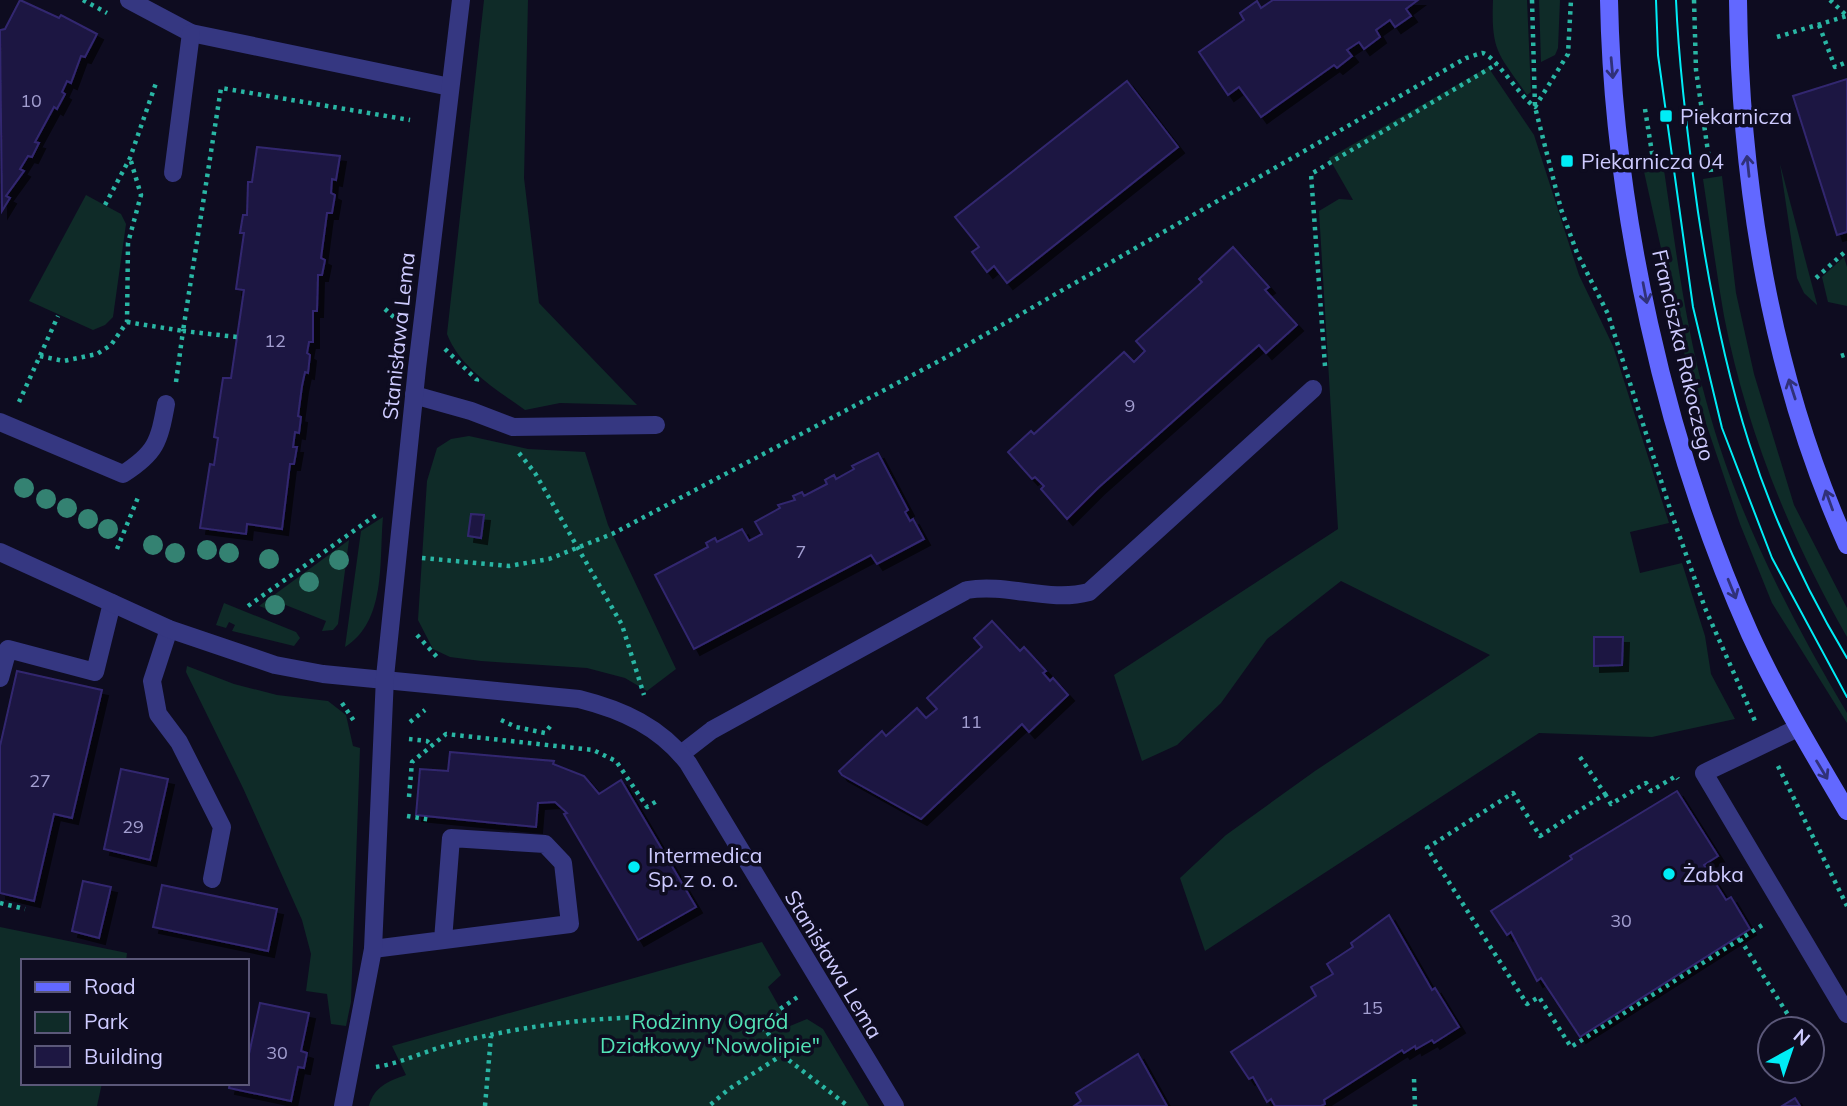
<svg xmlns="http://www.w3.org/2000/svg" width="1847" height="1106" viewBox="0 0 1847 1106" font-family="Mulish,sans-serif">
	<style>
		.green { fill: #0f2b28 }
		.building { fill: #1d1742; stroke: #32286f; stroke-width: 2; filter: url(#shadow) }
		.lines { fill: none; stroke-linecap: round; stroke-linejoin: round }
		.path { stroke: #29b6a4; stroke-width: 4.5; stroke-dasharray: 3.5 5; stroke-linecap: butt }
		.service { stroke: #353781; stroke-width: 18 }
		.minor { stroke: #353781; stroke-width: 18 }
		.secondary { stroke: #6268ff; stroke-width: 18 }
		.tram { stroke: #00edf6; stroke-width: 2 }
		.tree { fill: #348272 }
		.oneway { stroke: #303179 }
		.poi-dot { fill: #00edf6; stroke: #0e0c20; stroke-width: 2.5 }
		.labels { text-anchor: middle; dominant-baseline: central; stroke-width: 7; stroke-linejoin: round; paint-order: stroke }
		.number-label { font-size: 18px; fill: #a29ed0 }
		.poi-label { font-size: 21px; fill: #cecbff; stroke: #0e0c20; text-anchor: start }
		.street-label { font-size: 21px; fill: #cecbff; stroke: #0e0c20 }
		.park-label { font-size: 21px; fill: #53e3b6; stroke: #0e0c20 }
	</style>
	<defs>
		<filter id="shadow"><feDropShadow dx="6" dy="6" stdDeviation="0" flood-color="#0009"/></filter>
	</defs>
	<rect width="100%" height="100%" fill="#0e0c20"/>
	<g class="green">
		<path d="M484,0H528L524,178L539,303L637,405L560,403L525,410C496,389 460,368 447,334Z"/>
		<path d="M1493,0H1527L1531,92L1527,95C1498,53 1491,52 1493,0Z"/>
		<path d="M1539,0H1560L1558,48L1555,55L1541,62Z"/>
		<path d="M1488,67L1534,135L1579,275L1613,346L1669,523L1630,532L1640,573L1682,563L1705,636L1711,674L1735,719L1652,737L1539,733L1205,951L1180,878L1226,835L1315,771L1490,655L1341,581L1267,639L1221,703L1177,745L1142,761L1114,675L1338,529L1319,211L1339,199L1353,200L1329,158Z"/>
		<path d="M1663,163C1675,244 1685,325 1707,404C1737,515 1789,615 1847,713V723L1772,603L1740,524L1688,370L1643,167Z"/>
		<path d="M1780,164L1817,304V305L1804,293L1797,278Z"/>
		<path d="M1722,176L1736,293L1754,374L1794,505L1847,608V637C1790,537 1746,429 1724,316C1716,270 1710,225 1703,179Z"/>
		<path d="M86,195L121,214L126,224L113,317L105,325L93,330L29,301Z"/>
		<path d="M1844,257L1847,267V306L1828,302L1822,277Z"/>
		<path d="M469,436L528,449L585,452L608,525L676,669L647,691L625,678L587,668L481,661L450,657L433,649L418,620L427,481L437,448L451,439Z"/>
		<path d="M383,517C379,560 387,621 345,647L361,531Z"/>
		<path d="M349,540L338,624L333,630L322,631L326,621L283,604L278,613L259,606Z"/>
		<path d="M224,603L296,632L300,638L294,646L232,631L235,625L229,622L226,628L216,625Z"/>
		<path d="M187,666L234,684L277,695L328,701L346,715L353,746L360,748L351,1002L346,1026L331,1024L327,994L306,991L311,954L302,920L243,788L186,672Z"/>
		<path d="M0,927L127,953L126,961H23V1083H102L97,1106H0Z"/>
		<path d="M762,942L781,975L768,987L790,1026L807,1019L823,1029L869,1106H369C374,1087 388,1081 406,1075L392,1046Z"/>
	</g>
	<g class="building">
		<path d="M20,0L59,18L61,15L97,34L85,57L81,56L71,83L67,81L62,92L65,94L57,109L54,107L35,142L39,143L32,157L28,156L20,169L24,171L6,196L10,198L2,211L0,30L5,29Z"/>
		<path d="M1273,0H1418L1406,9L1411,16L1395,27L1390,20L1376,30L1380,37L1364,49L1359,42L1347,50L1352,56L1337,68L1334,65L1261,117L1239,87L1228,95L1199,52L1244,20L1240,13L1257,1L1261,8Z"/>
		<path d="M1847,79V232L1837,235L1793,96Z"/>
		<path d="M1127,81L1178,147L1007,283L994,266L987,272L972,252L979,247L955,217Z"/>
		<path d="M257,147L340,156L336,180L332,179L331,193L335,195L332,213H327L321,258L325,260L322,275H318L317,311H313V342H309L307,353L310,355L308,373L305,372L302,386L298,416L301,417L299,433L295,432L293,447H297L294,464H290L282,529L247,524L246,534L200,528L210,464L214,465L218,438L214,437L223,378H231L244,290L236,289L244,233H240L243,215H247L248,182H252Z"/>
		<path d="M1233,247L1269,287L1265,290L1297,325L1266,353L1259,345L1098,488L1067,519L1041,489L1044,486L1035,477L1032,479L1008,452L1031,431L1034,434L1124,352L1134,362L1145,351L1136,341L1202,282L1199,279Z"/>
		<path d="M878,453L908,510L905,512L910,521L913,519L924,539L877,564L871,555L694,649L655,575L708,547L706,543L715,538L717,542L742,529L749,541L762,534L755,522L780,508L778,505L795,500L793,496L802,492L804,496L827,484L825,480L834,475L836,479L854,469L852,466Z"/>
		<path d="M471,514L484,515L481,538L468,536Z"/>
		<path d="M992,621L1020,651L1024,647L1046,671L1043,673L1050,681L1053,678L1068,695L1029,732L1022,724L921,819L842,775L839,771L882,731L886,736L917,708L926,718L937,709L927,698L982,647L974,638Z"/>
		<path d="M1594,637H1623L1622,665L1594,666Z"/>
		<path d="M17,671L102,690L72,818L54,814L34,901L0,893V746Z"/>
		<path d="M450,752L554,761L553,764L584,776L599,794L621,780L696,907L638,940L564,814L567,813L555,802L538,803L536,827L416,815L420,769L448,771Z"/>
		<path d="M121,769L168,779L150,860L104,849Z"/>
		<path d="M1677,791L1718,856L1704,865L1726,900L1731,897L1750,929L1580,1037L1541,978L1537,981L1511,932L1507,935L1491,911L1572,859L1570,856Z"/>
		<path d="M83,881L111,887L99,938L72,931Z"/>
		<path d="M162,885L277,909L268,951L153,927Z"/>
		<path d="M1389,915L1432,990L1435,988L1459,1027L1434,1043L1432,1040L1416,1049L1415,1046L1404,1053L1402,1050L1324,1100L1325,1104L1321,1106H1275L1271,1099L1267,1102L1253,1077L1249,1079L1231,1052L1316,996L1311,987L1333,974L1327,964L1353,947L1351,943Z"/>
		<path d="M260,1003L309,1013L301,1051L307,1053L304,1068L298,1067L291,1101L229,1088L230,1083H247V1053L249,1054Z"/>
		<path d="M1138,1054L1167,1106H1074L1081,1101L1076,1093Z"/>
		<path d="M1795,1098L1800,1106H1782Z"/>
	</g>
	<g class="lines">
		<g class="path">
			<path d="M83,0L107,13"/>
			<path d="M1532,0L1535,107L1561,209L1577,253L1608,314L1671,512L1705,608L1755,721"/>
			<path d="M1694,0L1696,70L1711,172"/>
			<path d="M1830,0L1847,16"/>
			<path d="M1819,25L1835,67L1847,62"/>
			<path d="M1777,37L1847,16"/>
			<path d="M1645,109L1653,159"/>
			<path d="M105,205L130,158L156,83"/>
			<path d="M1816,278L1847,250"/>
			<path d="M385,309L398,321"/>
			<path d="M127,322L183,331L221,88L410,120"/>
			<path d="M445,349L477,380L476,386"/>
			<path d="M40,356L64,361L97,354L111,345L127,322L128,243L141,195L130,158"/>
			<path d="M1841,356L1847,354"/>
			<path d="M1325,366L1311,174L1497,64"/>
			<path d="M176,382L183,331L237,337"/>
			<path d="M19,402L58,316"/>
			<path d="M519,453L535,473L622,625L644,695"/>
			<path d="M117,549L139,495"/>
			<path d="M422,558L509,566L549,559L612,534L941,360L1466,58C1471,57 1477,54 1482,53C1493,53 1520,97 1535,107L1568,54L1571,0"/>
			<path d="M248,606L376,515"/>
			<path d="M417,635L437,657"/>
			<path d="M342,703L354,721"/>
			<path d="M501,720L516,727L545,733L552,724"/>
			<path d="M410,722L425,710"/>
			<path d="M409,739L427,741L432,746"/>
			<path d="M1580,757L1605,794L1540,836L1513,793L1427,848L1527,1004L1539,997L1571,1047L1764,924"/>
			<path d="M1778,766L1847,906"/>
			<path d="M1605,794L1611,804L1646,783L1651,791L1676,776L1678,779"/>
			<path d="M409,797L412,762L446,734L593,750L616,761L647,807L657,801"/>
			<path d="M407,816L431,820"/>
			<path d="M1720,877L1732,870"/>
			<path d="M0,903L25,909"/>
			<path d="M1740,939L1797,1029"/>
			<path d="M766,1030L780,1009L799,996"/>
			<path d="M782,1055L848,1106"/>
			<path d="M376,1067C401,1063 423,1052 448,1045C540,1020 673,1005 766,1030L782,1055L729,1089L709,1106"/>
			<path d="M1414,1079L1415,1106"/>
			<path d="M485,1106L491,1036"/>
		</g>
		<g class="service">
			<path d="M129,0L191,33L450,87"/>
			<path d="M173,173L191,33"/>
			<path d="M414,395L471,411L513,427L656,425"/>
			<path d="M0,422L123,474C156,453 159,442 166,404"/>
			<path d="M169,629L152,681L158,714L179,742L222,827L212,879"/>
			<path d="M0,678L8,649L95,672L112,603"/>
			<path d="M1798,728L1704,773L1847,1014"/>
			<path d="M681,754L712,730L967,590C1008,583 1049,603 1089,592L1313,389"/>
			<path d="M373,949C439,941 504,932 570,924L563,863L545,844L451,838L443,940"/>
		</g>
		<g class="minor">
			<path d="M0,552L169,629L275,665L323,674L579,699C623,710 660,727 688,763L895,1106"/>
			<path d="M343,1106L373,949L385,677L417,368L461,0"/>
		</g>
		<g class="secondary">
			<path d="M1609,0C1613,208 1665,444 1750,634C1778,695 1813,753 1847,811"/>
			<path d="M1738,0C1740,184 1771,376 1847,545"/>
		</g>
		<g class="tram">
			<path d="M1656,0L1658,55L1693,307L1722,428L1772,558L1847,697"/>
			<path d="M1676,0C1679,71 1688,141 1698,212C1723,378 1759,512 1847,658"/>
		</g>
	</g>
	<g class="tree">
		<circle cx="24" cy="488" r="10"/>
		<circle cx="46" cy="499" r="10"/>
		<circle cx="67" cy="508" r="10"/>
		<circle cx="88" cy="519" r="10"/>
		<circle cx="108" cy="529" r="10"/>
		<circle cx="153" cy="545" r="10"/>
		<circle cx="207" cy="550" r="10"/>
		<circle cx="175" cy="553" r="10"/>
		<circle cx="229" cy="553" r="10"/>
		<circle cx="269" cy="559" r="10"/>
		<circle cx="339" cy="560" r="10"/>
		<circle cx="309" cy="582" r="10"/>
		<circle cx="275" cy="605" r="10"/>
	</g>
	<defs><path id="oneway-shaft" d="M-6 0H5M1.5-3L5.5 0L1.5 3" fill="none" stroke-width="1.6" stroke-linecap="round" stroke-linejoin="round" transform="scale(1.75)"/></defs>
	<g class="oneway">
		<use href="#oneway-shaft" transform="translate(1612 68) rotate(85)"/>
		<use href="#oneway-shaft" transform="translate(1748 166) rotate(-96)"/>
		<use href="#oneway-shaft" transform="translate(1645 293) rotate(79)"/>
		<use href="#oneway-shaft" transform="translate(1792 389) rotate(-108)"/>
		<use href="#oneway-shaft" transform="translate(1829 500) rotate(-110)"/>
		<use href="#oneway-shaft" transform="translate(1732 589) rotate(68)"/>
		<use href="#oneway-shaft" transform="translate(1822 770) rotate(59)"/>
	</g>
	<g class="poi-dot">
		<rect x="1659" y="109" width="14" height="14" rx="3.5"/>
		<rect x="1560" y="154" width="14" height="14" rx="3.5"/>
		<circle cx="634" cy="867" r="7"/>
		<circle cx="1669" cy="874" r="7"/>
	</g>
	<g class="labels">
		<g class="number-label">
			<text x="31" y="100">10</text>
			<text x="275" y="340">12</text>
			<text x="1130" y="405">9</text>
			<text x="801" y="551">7</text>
			<text x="971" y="721">11</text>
			<text x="40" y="780">27</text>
			<text x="133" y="826">29</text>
			<text x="1621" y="920">30</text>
			<text x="1372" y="1007">15</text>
			<text x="277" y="1052">30</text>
		</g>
		<g class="poi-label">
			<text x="1680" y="116">Piekarnicza</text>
			<text x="1581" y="161">Piekarnicza 04</text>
			<text x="648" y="855">Intermedica<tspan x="648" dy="24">Sp. z o. o.</tspan></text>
			<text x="1683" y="874">Żabka</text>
		</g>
		<g class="street-label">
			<text transform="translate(398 336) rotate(-84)">Stanisława Lema</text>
			<text transform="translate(1684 355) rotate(77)">Franciszka Rakoczego</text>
			<text transform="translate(834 964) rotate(59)">Stanisława Lema</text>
		</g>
		<g class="park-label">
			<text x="710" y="1021">Rodzinny Ogród<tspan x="710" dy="24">Działkowy "Nowolipie"</tspan></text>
		</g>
	</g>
	<rect x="21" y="959" width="228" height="126" fill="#0e0c20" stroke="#5b5879" stroke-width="2"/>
	<rect x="35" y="982" width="35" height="10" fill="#6268ff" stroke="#5b5879" stroke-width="2"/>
	<text x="84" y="994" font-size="21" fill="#cecbff">Road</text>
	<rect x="35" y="1012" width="35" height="21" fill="#0f2b28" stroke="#5b5879" stroke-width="2"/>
	<text x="84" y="1029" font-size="21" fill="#cecbff">Park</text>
	<rect x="35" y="1046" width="35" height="21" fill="#1d1742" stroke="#5b5879" stroke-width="2"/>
	<text x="84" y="1064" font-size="21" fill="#cecbff">Building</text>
	<g transform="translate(1791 1050) rotate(40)"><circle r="33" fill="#0e0c20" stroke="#5b5879" stroke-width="2"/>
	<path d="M0-5L12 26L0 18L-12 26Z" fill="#00edf6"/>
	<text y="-10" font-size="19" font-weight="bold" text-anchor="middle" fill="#cecbff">N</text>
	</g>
</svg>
